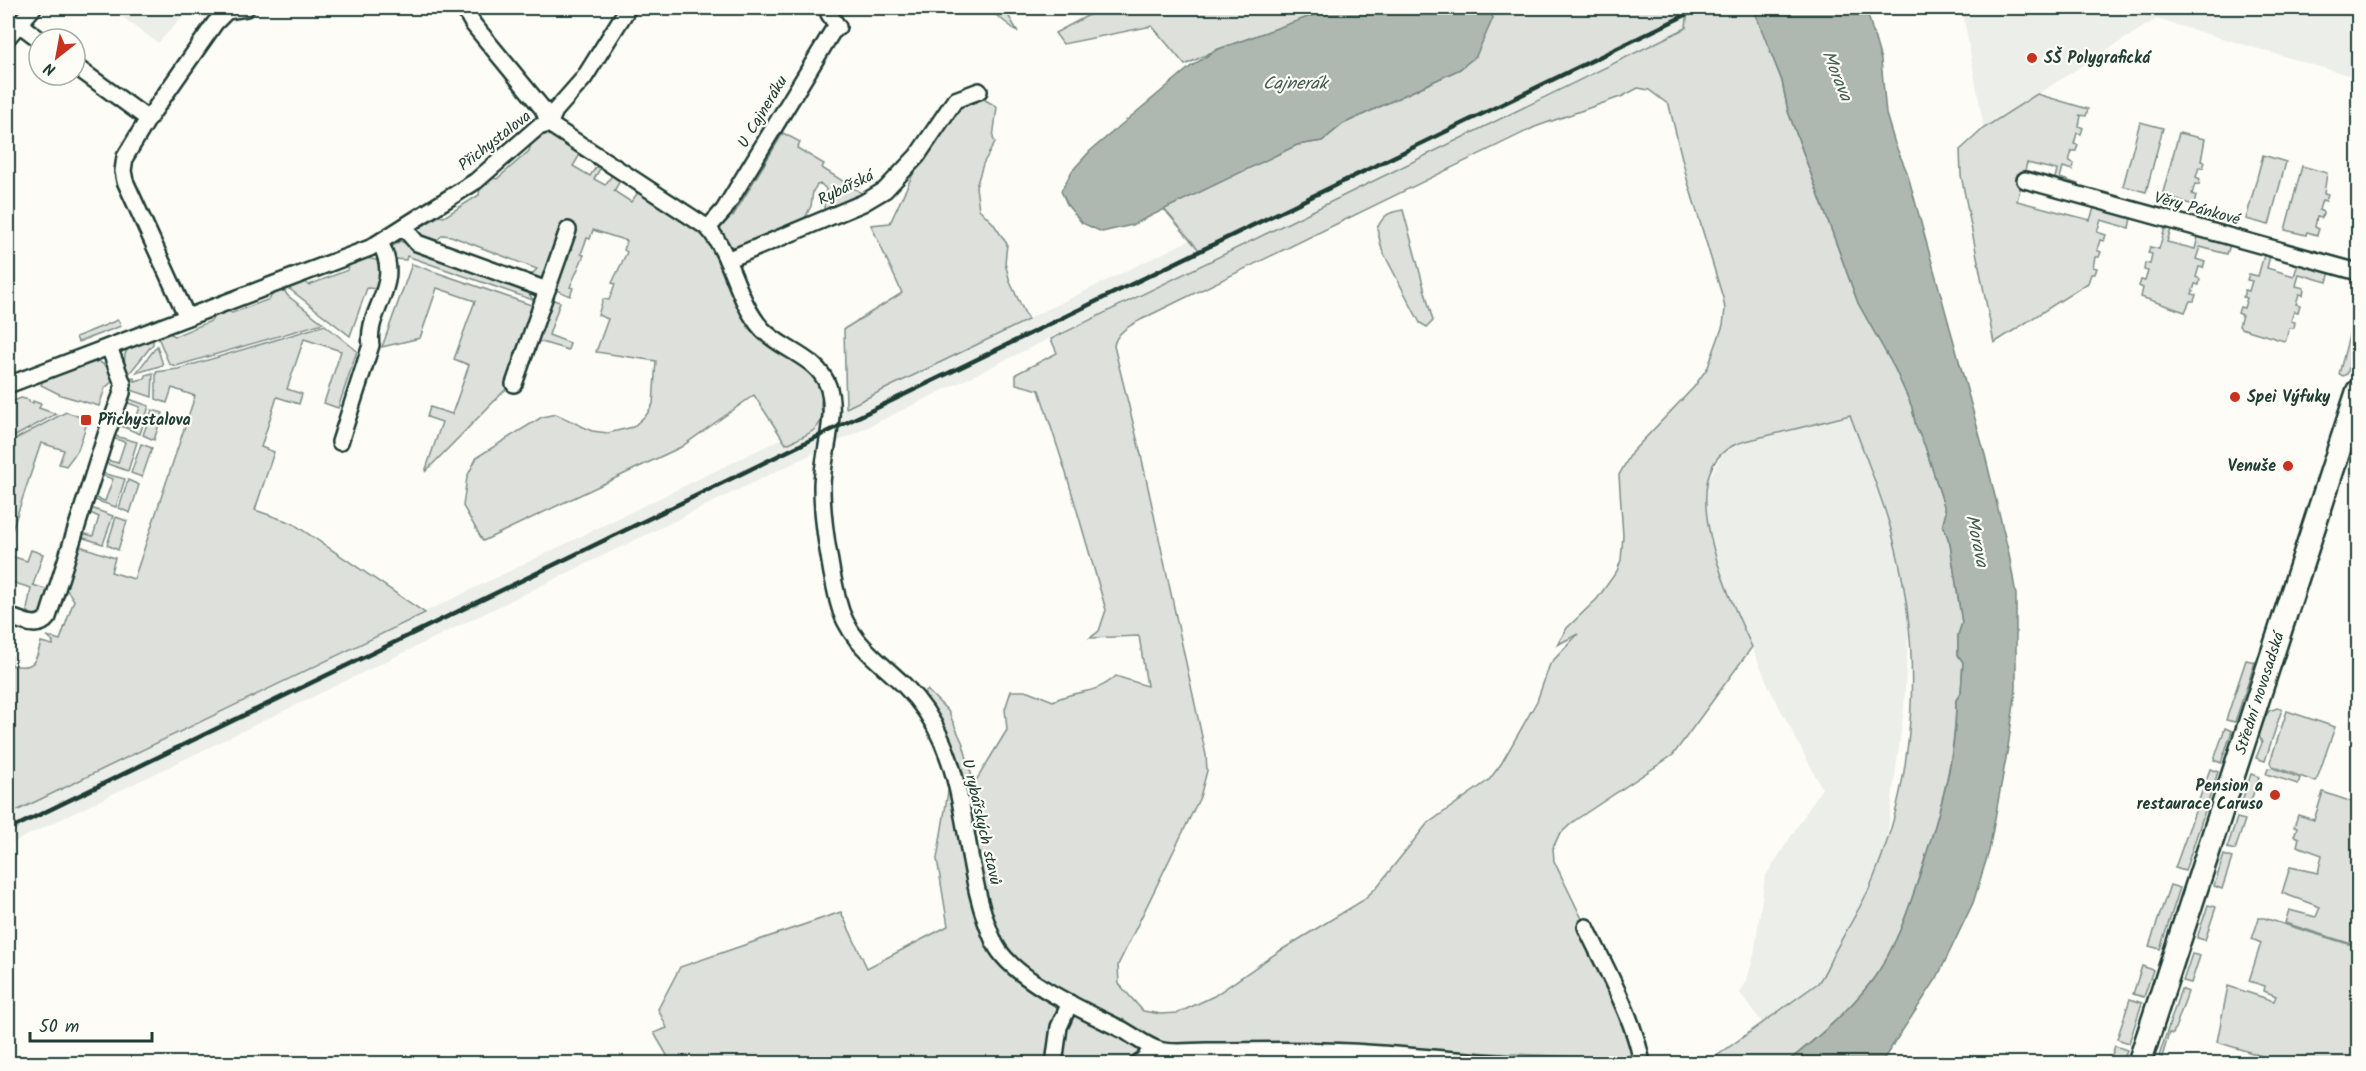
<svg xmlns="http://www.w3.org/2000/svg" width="2366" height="1071" viewBox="0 0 2366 1071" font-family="Kalam,sans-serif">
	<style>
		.built { fill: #eceee9 }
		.green { fill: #dde0db; stroke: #7e8e88; stroke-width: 1.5; fill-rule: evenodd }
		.water { fill: #aeb8b1; stroke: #75877f; stroke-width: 1.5 }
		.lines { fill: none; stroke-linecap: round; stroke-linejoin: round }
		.street-casing { stroke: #1f3d34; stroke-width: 20 }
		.secondary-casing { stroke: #1f3d34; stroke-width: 27 }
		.street { stroke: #fdfcf7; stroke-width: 15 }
		.secondary { stroke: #fdfcf7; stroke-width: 22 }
		.rail { stroke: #1f3d34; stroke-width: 4.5 }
		.poi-dot { fill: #c8321e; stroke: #fdfcf7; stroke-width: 2 }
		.labels { text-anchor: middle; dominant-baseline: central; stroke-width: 4.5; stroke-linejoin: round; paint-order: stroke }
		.poi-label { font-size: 16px; font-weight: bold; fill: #1f3d34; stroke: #fdfcf7; text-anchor: start }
		.street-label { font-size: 16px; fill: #1f3d34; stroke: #fdfcf7 }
		.water-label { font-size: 18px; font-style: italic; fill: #435c53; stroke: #fdfcf7 }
	</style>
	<rect width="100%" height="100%" fill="#fdfcf7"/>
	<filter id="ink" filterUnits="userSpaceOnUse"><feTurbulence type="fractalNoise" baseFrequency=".0167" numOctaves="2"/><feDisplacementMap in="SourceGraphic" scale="12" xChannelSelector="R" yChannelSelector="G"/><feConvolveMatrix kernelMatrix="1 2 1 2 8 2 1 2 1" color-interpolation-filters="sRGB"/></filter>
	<g filter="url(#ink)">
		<g class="built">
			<path d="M122,8H182L187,13L158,43L117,13Z"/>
			<path d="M1667,8H1729L8,845V815Z"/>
			<path d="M1962,8H2358V78L2156,19L1984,128Z"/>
			<path d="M1850,415L1891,530L1909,618L1904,708L1886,846L1856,916L1832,957L1828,971L1818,983L1763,1024L1740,993L1747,980L1754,955L1765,877L1822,788L1771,691L1726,588L1706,517L1705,501L1707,483L1722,454L1734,445Z"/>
		</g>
		<g class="green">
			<path d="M987,8H1004L1018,32Z"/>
			<path d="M1102,8H1335L1216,50L1185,65L1152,26L1063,44L1055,33Z"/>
			<path d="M1488,8H1687L1686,14L1200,251L1164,209L1297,145L1322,141L1343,124L1460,69L1493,18Z"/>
			<path d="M1688,8H1753L1757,16L1782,81L1788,111L1858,303L1895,369L1912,407L1916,427L1925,446L1946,512L1943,524L1950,544L1962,623L1958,635V654L1963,662L1961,693L1956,700C1956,757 1940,812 1923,865C1910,905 1897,948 1871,982C1847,1013 1816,1039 1786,1063H1707L1818,983C1825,974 1828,965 1833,955C1845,933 1857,913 1868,891C1918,779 1924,648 1891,530C1880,491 1864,453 1850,415C1823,422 1797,429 1770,435C1759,438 1745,440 1734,445C1670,476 1732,603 1752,647L1673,755L1574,821L1559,835L1553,848L1554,861L1586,927L1630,1041L1631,1055L1621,1059L1448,1051L1431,1064H672L654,1033L667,1028L658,1009L680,967L841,912L867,968L948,926L937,859L952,767L917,699L927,690L948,711L963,744L974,784L1007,730L1005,709L1011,691H1028L1053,701C1077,689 1094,696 1116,676L1147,686L1139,636L1090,638L1099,631L1106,610L1066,473L1039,390L1016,384V374L1057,353L1051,339L1686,28ZM1638,88L1649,90L1669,105L1687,179L1723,298L1725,309L1723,325L1708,367L1694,387L1632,452L1619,475L1623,536L1621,560L1617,571L1597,599L1567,628L1557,645L1578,634L1550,664L1537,701L1501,764L1489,780L1427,824L1376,888L1362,901L1278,952L1214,996L1178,1013L1161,1014L1143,1011L1119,984L1118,965L1200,797L1207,771L1206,755L1141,455L1114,346C1116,330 1136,323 1148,316L1535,127L1623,96Z"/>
			<path d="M2037,94L2088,109L2086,116L2079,115L2081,116L2079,126L2083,128L2081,134L2077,133L2074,144L2078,145L2076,151H2072L2069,161L2073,163L2072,170L2063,167L2060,178L2078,184L2077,189L2054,182L2057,170L2027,163L2017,201L2090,220L2094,208L2131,218L2129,228L2101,220L2097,232L2106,235L2104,241L2100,240L2097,250L2101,252L2099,257H2095L2093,267L2097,268L2095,274H2091L2088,283L1994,343L1961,175L1960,150L1984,128Z"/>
			<path d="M982,98L997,107L993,138L995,142L983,164L976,187L979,209L993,223L1007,244L1005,263L1010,282L1028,320L846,408L844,329L902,293L871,225L890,223L914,172L944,119L963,106Z"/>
			<path d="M2140,122L2163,128L2146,192L2123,186Z"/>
			<path d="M783,133L800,142L797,148L824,164L822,168L868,197L826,212L824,208L826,189L821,184L817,185L813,191L811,206L803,222L740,248L727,245L719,230L728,215L733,216Z"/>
			<path d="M2179,133L2205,139L2201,161L2205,162L2203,168L2199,167L2196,177L2200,179L2199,185L2195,184L2192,194L2196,196L2194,205L2162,196Z"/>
			<path d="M545,134L553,135L581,153L573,166L590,176L598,164L601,167L594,179L605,185L613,174L621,179L614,191L631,202L639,191C658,203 687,219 704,234C729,258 730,300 749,328C765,352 820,365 823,393C823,397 820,401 821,406C827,430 804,436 786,444L754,395L681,447L483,541L463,506L467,477L477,457L542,417L556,414L592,431L608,433L633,427L647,414L653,404L656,361L596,352L608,319L598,315L603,299L609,300L615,284L612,283L627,252L624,250L627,241L593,230L590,239L587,238L581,254L584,255L570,287L573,288L570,296L528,278L537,269L451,236L443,235L433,243L421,238L418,234L419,228L439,216L444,217L479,195L480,188L494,178L497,179L529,151L531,143Z"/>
			<path d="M2263,155L2286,162L2269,225L2246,219Z"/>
			<path d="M2302,166L2327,173L2324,194L2328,195L2326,201L2322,200L2319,210L2323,212L2322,218L2317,217L2315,227L2319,229L2317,235L2307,232L2306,235L2285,230Z"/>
			<path d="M1403,210L1433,321L1427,327L1420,323L1382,250L1377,228C1384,215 1388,212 1403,210Z"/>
			<path d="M2165,228L2171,229L2167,242L2195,249L2198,237L2230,245L2227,254L2200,247L2196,259L2205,262L2203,268L2199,267L2196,277L2200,279L2199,285L2195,284L2192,294L2196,295L2194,301H2190L2185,312L2141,297L2143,288L2139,286L2141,280L2145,281L2148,271L2144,270L2145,263L2150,264L2152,254L2148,253L2150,247L2159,249Z"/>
			<path d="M400,241L527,290L533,300L407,256L406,260L394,259L392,247Z"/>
			<path d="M2264,255L2270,256L2267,268L2294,276L2298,264L2330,272L2327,282L2299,274L2296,286L2304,288L2303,295L2299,294L2296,304L2300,305L2298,312L2294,311L2291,321L2295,322L2294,328H2289L2286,340L2284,341L2241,328L2239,326L2242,315L2238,313L2240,307L2244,308L2247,298L2243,297L2245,290L2249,291L2252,281L2247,280L2249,274L2258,276Z"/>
			<path d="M366,258L376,260L381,266L379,289L367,288L350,336L287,287L304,281L309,285L348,270L349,265Z"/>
			<path d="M412,264L534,306L508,387L425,472L442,422L427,417L430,407L452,414L469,365L454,359L475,301L437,288L420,338L382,347Z"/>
			<path d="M283,289L288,296L323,323L176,366L169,364L158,337L167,332L175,336L211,321L215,315L226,310L232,313L270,299L272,293Z"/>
			<path d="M553,300L560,302L549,335L570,343L568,350L538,341Z"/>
			<path d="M2358,301V341L2347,374L2343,376L2339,374Z"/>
			<path d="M118,320L121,326L78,342L76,337Z"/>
			<path d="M325,325L357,351L338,408L324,403L341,351L304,339L287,389L302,394L299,404L277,397L261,447L274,452L255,510L292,523L425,613L8,815V655L11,656V665C34,670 36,662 41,642L53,645V642L47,636L60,640L74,600L64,586L76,547L80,546L115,558L111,572L134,579L195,396L172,388L167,403L156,399V372L178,369Z"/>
			<path d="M153,338V344L128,375C118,347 129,347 153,338Z"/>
			<path d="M157,346L163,365L136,373Z"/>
			<path d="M98,361L108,367L113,381L105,388L99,406L61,395L41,385L43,380Z"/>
			<path d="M153,373L152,397L131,390L129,379L134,378L135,381L146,378L145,375Z"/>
			<path d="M21,398L29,400V402L33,403V401L41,404L39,408L56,414L8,440V403Z"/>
			<path d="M129,399L149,406L140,434L121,426V424L133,428L140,407L128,403Z"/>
			<path d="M152,410L163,413L154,440L143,435Z"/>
			<path d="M66,412L88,420L78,450L66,466L59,464L64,450L41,443L8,542V443Z"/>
			<path d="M115,436L137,442L128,471L105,463L106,460L118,463L125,442L112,438Z"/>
			<path d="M141,444L152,448L142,477L131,473Z"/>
			<path d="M102,473L125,479L116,507L94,500L93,497L105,501L113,479L100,475Z"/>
			<path d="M128,480L139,485L130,513L119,508Z"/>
			<path d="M91,508L113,516L103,544L84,538L81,535L82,533L93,536L99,517L88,512Z"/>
			<path d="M116,517L127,521L118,550L107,545Z"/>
			<path d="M31,550L43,554L33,585L48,590L41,614L33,617L27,610L31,588L8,581V555L27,561Z"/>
			<path d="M2246,660L2255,662L2235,722L2226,720Z"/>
			<path d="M2277,708L2282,709L2265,761L2256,758L2262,743L2259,735L2265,717L2269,711Z"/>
			<path d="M2287,711L2335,727L2316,782L2272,766L2270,762Z"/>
			<path d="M2225,728L2232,731L2221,763L2214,760Z"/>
			<path d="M2273,768L2300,778L2298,784L2266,774L2268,769Z"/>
			<path d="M2210,769L2218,772L2185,871L2175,868Z"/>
			<path d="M2251,774L2259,777L2247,812L2239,810Z"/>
			<path d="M2323,792L2358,804V946L2285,923L2289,910L2316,917L2320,907L2282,893L2290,867L2318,873L2322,855L2297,846L2299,838L2294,836L2297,828L2294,827L2298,815L2314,820Z"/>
			<path d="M2237,818L2245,820L2235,850L2227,848Z"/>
			<path d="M2224,855L2232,858L2222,889L2214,886Z"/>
			<path d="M2170,885L2180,888L2160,949L2149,946Z"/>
			<path d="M2208,905L2216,907L2205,940L2197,938Z"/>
			<path d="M2259,918H2264L2358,947V1063H2277L2278,1061L2217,1042L2228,986L2274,1001L2276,996L2264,991L2265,986L2249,981L2261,943L2252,939Z"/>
			<path d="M2192,954L2200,956L2191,983L2183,981Z"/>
			<path d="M2142,966L2153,970L2144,997L2133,994Z"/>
			<path d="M2181,989L2188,992L2173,1034L2169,1033L2162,1057L2159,1056Z"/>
			<path d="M2130,999L2142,1003L2129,1043L2117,1039Z"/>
			<path d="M2115,1046L2127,1050L2122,1063H2109Z"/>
		</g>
		<g class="water">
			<path d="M1333,8H1488L1493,18L1476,56L1460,69L1343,124L1322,141L1297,145L1132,225L1102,232L1082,223L1068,206L1061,191L1072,171L1090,151L1190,67L1216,50Z"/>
			<path d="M1753,8H1866L1881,60L1886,114L1895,144L1907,172L1985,455L2009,554L2016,595V689L2008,747L1989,851L1973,903L1937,978L1881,1063H1786C1816,1039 1847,1013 1871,982C1897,948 1910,905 1923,865C1940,811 1957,757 1956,700L1961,693L1963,662L1958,655V635L1962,623L1950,544L1943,524L1946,512L1925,446L1916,427L1912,407L1895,369L1858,303L1788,111L1782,81Z"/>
		</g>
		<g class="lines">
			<defs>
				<g id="street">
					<path d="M464,8L473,24L543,109L549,124"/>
					<path d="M19,24L39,39"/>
					<path d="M8,37L33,8"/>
					<path d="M75,66L148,119"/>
					<path d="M549,124L708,228C733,257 736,300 762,329C781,350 818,357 828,386C838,414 822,456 822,487C822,521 830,568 838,601C847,640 877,659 904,685C920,701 933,720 942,741C970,805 965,880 995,944C1013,980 1087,1012 1123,1030C1134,1036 1146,1046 1159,1050C1173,1054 1191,1051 1206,1051C1245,1051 1283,1050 1322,1051C1382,1052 1444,1060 1505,1064"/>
					<path d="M549,124L555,111L584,78L628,8"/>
					<path d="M2025,180L2358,272"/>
					<path d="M404,228L417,243L547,290"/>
					<path d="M708,228L724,210L832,32L838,27L829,14"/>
					<path d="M727,260L863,203L885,190L917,156L955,100L979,91"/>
					<path d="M187,317L125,181L123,171L125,157L148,119L215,23L227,11L246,8"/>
					<path d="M514,384L568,230"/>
					<path d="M8,385L370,248L476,181L538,127L549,124"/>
					<path d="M340,442L371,345C365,311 404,285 380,243"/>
					<path d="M8,616C21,620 38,631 48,617L106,435L122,393L123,384L109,347"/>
					<path d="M1586,927C1604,965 1636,1022 1642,1064"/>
					<path d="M1054,1064L1059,1027L1070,1003"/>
					<path d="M1137,1064L1144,1059L1153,1048"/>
				</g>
				<g id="secondary">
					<path id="s1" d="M2139,1064L2358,391"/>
				</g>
			</defs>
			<use href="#street" class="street-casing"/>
			<use href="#secondary" class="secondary-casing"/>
			<use href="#street" class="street"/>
			<use href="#secondary" class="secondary"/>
			<path class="rail" d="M8,830L1700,8"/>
		</g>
	</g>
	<g class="poi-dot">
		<circle cx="2032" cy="58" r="6"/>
		<circle cx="2235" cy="397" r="6"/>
		<rect x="80" y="414" width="12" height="12" rx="3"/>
		<circle cx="2288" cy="466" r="6"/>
		<circle cx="2275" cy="795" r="6"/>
	</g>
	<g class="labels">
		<g class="poi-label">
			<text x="2044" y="58">SŠ Polygrafická</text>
			<text x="2247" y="397">Spei Výfuky</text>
			<text x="98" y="420">Přichystalova</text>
			<text x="2276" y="466" text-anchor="end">Venuše</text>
			<text x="2263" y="786" text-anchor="end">Pension a<tspan x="2263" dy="18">restaurace Caruso</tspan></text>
		</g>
		<g class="street-label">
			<text transform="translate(763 112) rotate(-59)">U Cajneráku</text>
			<text transform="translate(495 141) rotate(-38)">Přichystalova</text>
			<text transform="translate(846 188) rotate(-26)">Rybářská</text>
			<text transform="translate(2197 209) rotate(15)">Věry Pánkové</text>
			<text stroke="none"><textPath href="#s1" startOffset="390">Střední novosadská</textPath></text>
			<text transform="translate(981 822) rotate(77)">U rybářských stavů</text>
		</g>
		<g class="water-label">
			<text transform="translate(1836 76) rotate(68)">Morava</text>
			<text x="1295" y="84">Cajnerák</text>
			<text transform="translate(1976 541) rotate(78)">Morava</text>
		</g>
	</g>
	<rect width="2366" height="1071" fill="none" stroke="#fdfcf7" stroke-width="30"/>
	<rect x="15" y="15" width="2336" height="1041" fill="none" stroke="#1f3d34" stroke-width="2" filter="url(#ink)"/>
	<g transform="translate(57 57) rotate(211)"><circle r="28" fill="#fdfcf7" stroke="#a4b0a9" stroke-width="1.5"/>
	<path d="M0-4.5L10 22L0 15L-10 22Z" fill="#c8321e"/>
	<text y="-9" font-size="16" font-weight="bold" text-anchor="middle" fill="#1f3d34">N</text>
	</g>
	<path d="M30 1032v9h122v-9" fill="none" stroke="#1f3d34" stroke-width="3"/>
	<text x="39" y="1032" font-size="18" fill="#1f3d34" stroke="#fdfcf7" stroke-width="4.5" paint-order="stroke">50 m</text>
</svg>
